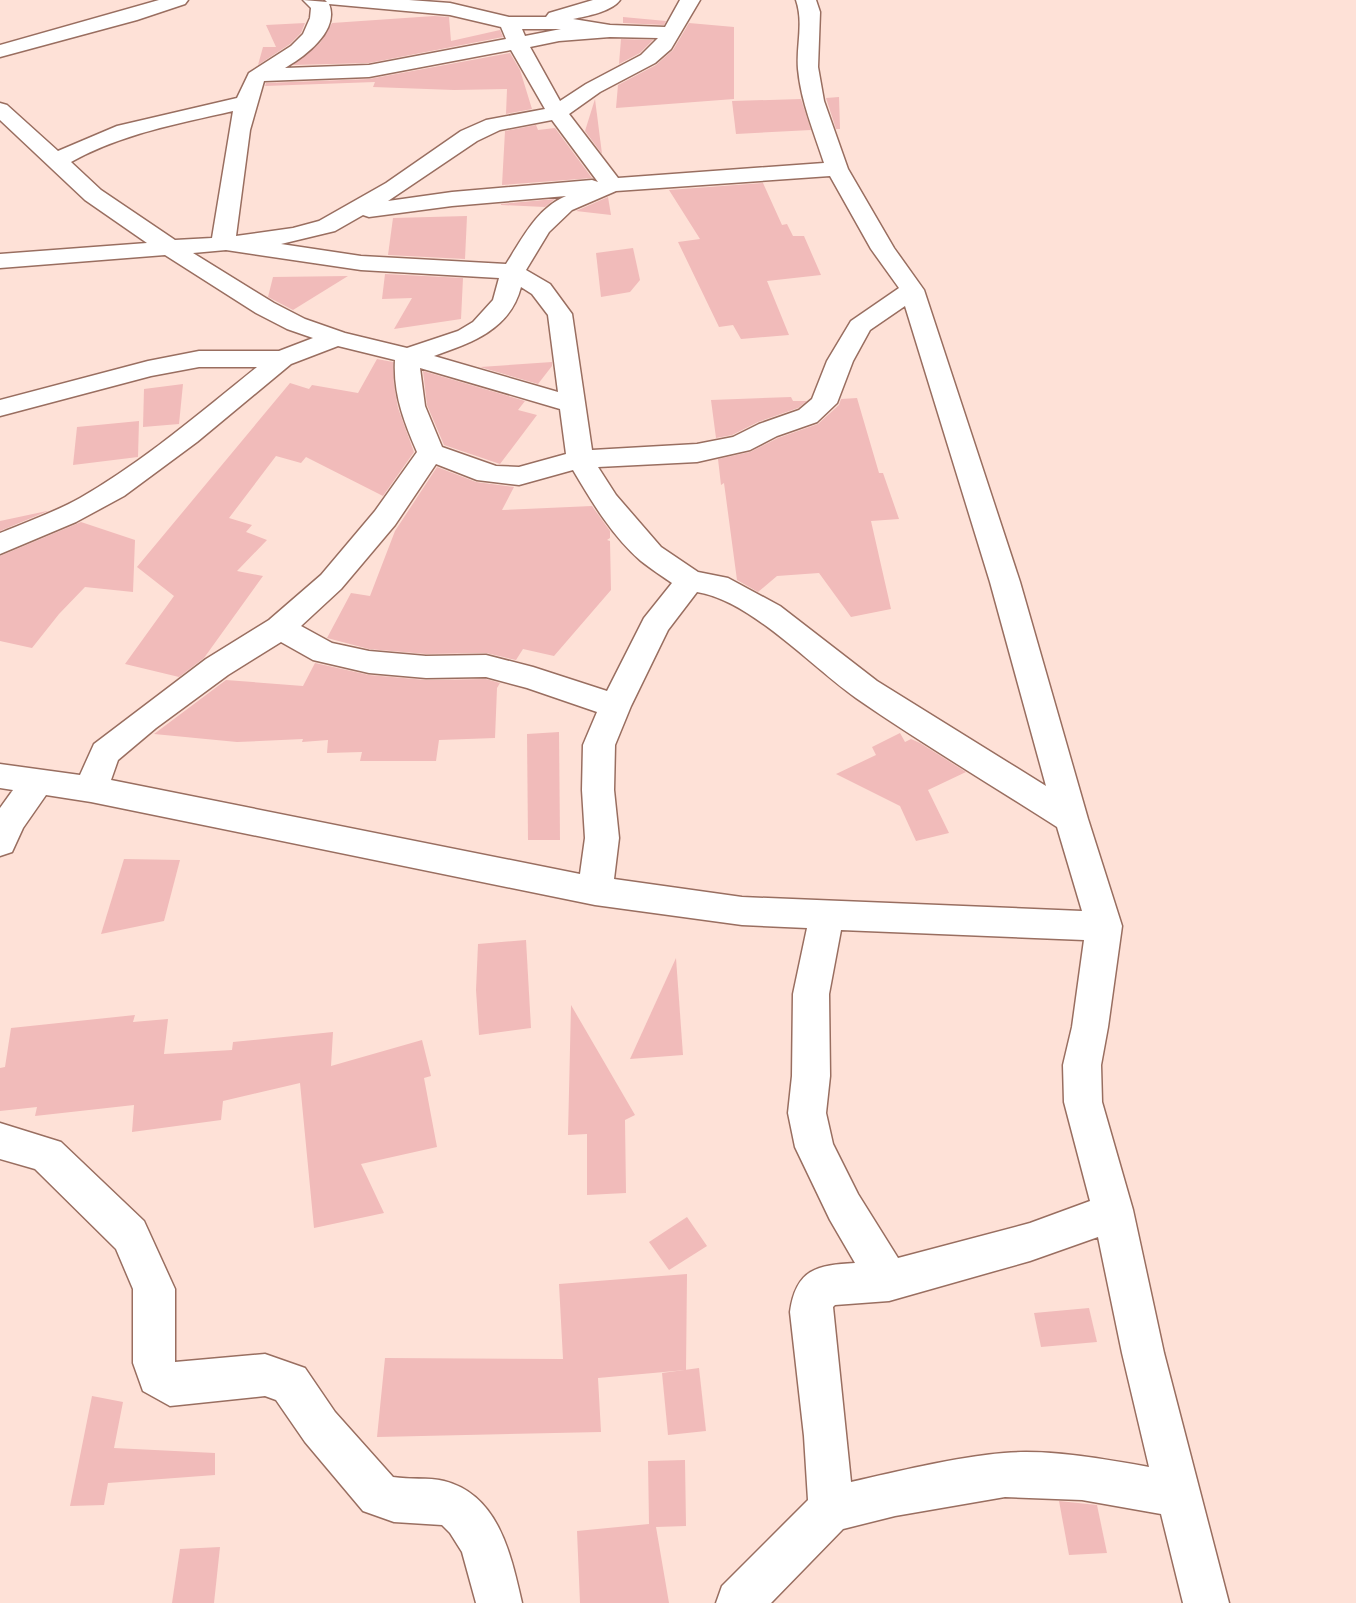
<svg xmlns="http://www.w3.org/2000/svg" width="1356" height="1603" viewBox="0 0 1356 1603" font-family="Jost,sans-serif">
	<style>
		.building { fill: #f1bbba }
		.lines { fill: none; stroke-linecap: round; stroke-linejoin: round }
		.minor-casing { stroke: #996e60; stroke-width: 3 }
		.minor { fill: #fff; fill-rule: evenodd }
	</style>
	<rect width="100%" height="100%" fill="#fee1d7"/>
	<g class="building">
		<path d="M434,16L449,17L451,41L500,30L503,37L369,63L293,65L320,43L332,23Z"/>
		<path d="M623,17L666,21L664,25L623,23Z"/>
		<path d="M305,23L301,33L290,44L258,65L263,47H276L266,25Z"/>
		<path d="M689,23L734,27V99L616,108L618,85L656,65L673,50Z"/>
		<path d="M621,39L653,40L640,53L619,64Z"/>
		<path d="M510,53L520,70L532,109L506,114L507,89L454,90L373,87L375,82L265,86L266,83L369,79Z"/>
		<path d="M839,97L840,129H836L826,98Z"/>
		<path d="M595,99L602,154L585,131Z"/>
		<path d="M801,99L811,130L736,134L732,101Z"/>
		<path d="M536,125L538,130L555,128L592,178L502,185L505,131Z"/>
		<path d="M763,183L782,225L787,224L793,236H804L821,275L767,281L789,335L741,339L733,325L719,327L678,242L700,239L669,190Z"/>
		<path d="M608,197L611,215L576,211Z"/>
		<path d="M555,199L545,207L501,205V204Z"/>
		<path d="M467,216L465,259L388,255L393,218Z"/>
		<path d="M633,248L640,280L630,292L601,297L596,253Z"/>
		<path d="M385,274L463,278L461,319L394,329L412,298L382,299Z"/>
		<path d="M348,276L293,310L268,297L273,277Z"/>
		<path d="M377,359L393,362L394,385L398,408L414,452L383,496L306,457L301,463L276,456L229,518L252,525L246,532L267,540L237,571L263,576L204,658L179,677L125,664L174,596L137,567L290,383L309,389L312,385L358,393Z"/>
		<path d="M552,362V366L538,384L480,367Z"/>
		<path d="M423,371L525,401L518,410L537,415L500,464L444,445L427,405Z"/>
		<path d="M183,384L179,424L143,427L144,389Z"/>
		<path d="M791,397L793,401H807L798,408L758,422L732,435L716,438L711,400Z"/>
		<path d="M857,398L879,473H883L899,519L871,521L891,609L851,617L819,573L777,576L758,592L737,580L724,483L721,485L718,459L750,452L778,438L818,424L839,405L841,399Z"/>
		<path d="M139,421L138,457L73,465L77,427Z"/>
		<path d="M437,467L476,482L514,487L502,510L592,506L610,531V538L607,540L610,541L611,590L554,656L523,649L516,660L486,653L426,654L369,649L327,638L351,593L370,596L395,531Z"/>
		<path d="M47,511H48L0,531V521Z"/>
		<path d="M81,522L135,540L133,592L85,587L59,614L32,648L0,641V556Z"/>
		<path d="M315,663L369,675L426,680L486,679L500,683L497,688L495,738L439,740L436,761H360L362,752L327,753L328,740L302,742L303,739L237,742L154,734L226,680L303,686Z"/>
		<path d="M559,732L560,840H528L527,734Z"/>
		<path d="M900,733L905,742L911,739L920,743L966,772L928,790L949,833L916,841L900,806L836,774L876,755L872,747Z"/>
		<path d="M124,859L180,860L164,921L101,934Z"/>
		<path d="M526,940L531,1028L479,1035L476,990L478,944Z"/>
		<path d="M676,958L683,1055L630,1059Z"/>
		<path d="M571,1005L635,1115L625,1120L626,1193L587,1195V1134L568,1135Z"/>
		<path d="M135,1015L133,1022L168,1019L164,1054L232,1050L233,1042L333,1032L331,1066L422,1040L431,1076L424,1078L437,1147L361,1164L384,1213L314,1228L300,1083L223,1101L221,1120L132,1132L134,1105L35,1116L37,1107L0,1111V1068L5,1067L11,1028Z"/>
		<path d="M687,1217L707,1246L669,1270L649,1242Z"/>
		<path d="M687,1274L686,1370L598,1378L601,1432L377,1437L385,1358L563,1359L559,1284Z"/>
		<path d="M1089,1308L1097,1342L1041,1347L1034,1313Z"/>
		<path d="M699,1368L706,1431L668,1435L662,1373Z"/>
		<path d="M92,1396L123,1402L114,1448L215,1453V1475L108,1483L104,1505L70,1506Z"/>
		<path d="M685,1460L686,1526L656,1527L669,1603H580L577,1531L649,1524L648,1461Z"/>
		<path d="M1059,1501L1097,1505L1107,1553L1069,1555Z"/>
		<path d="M220,1547L214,1603H172L180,1549Z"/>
	</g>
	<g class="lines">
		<defs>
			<g id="minor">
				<path d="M159,0H188L185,4L137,20L0,57V45Z"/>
				<path d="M303,0L327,2L325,0H409L450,3L509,17H546L549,13L593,0H620C611,12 587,16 573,19L610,25L665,27L680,0H700L671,49L655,63L600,92L569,114L618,178L824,163C814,132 801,102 798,69C796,46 804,23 796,0H816L820,12L818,67L824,101L848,169L894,248L924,290L1020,582L1088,819L1122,926L1108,1027L1101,1065L1102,1102L1133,1210L1164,1353L1229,1603H1183L1161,1514L1082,1500L1005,1497L895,1516L843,1529L771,1603H716L722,1586L808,1500L804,1436L790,1312C796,1269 817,1265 855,1263L830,1220L795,1147L788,1113L792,1076L793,994L807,928L742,925L595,905L91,802L46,795L23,828L12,852L0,856V808L13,790L0,788V764L80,775L94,744L206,659L269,620L321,575L375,511L417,452C404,422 393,394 395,360L338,346L291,364L197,442L124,496L76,522L0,554V533C27,522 55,512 80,498C144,461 200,413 257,367H199L151,376L0,416V400L148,361L199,351H279L313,338L287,329L256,313L165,255L0,268V254L147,243L85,200L0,120V103L7,105L58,151L117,126L237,98L249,73L291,46L303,34L310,18L311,8ZM329,4L450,15L501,27L506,39L369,65L285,68C304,57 340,31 329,4ZM522,29H561L525,36ZM610,37L658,38L641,55L586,84L560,101L530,47L559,41ZM511,50L545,109L486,120L461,131L386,183L319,221L293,228L236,236L250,130L264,81L369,77ZM233,111L212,238L175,240L101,190L71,162C121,134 177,124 233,111ZM552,120L598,182L592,180L452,192L388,201L477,141L500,130ZM830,176L871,249L899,288L851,321L827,361L812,399L799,410L759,424L733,437L697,444L592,450L572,314L550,284L526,270L549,232L572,210L616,191ZM566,196C537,208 522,239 506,264L361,256L281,244L335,231L363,215L369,217L452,206ZM226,250L361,270L499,278L493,300L473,322L458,331L407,348L345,333L305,319L274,303L193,253ZM521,287L532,294L548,315L558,392L434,356C471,343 510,330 521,287ZM905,306L990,582L1046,786L877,681L780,606L728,578L698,572L661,547L616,495L598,467L697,462L750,450L777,436L817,422L837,403L853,361L870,330ZM420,368L560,409L566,454L519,467L496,466L442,447L425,406ZM436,464L477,480L519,485L573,470C592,502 612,536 641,561C651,569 662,576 672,583L644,618L607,691L533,667L486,655L426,656L369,651L332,643L301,626L341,589L395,525ZM697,592C750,600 812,667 856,698C921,743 990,784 1057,827L1082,911L742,897L614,879L619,838L614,790L615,745L631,706L668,630ZM281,642L313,660L369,673L426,678L486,677L527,688L597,712L583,745L582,790L585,838L580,874L111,780L118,760L156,728L228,675ZM841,930L1084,940L1072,1027L1063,1065L1064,1102L1090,1201L1030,1223L898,1258L858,1194L833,1144L826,1113L830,1076L829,994ZM1098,1237L1122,1353L1149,1467C1104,1459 1050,1449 1004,1453C956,1457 899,1471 851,1482L833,1307L835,1305L889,1301L1030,1261Z"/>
				<path d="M0,1123L61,1142L144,1221L175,1289V1362L265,1354L305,1368L335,1412L393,1477C410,1480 428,1477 444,1481C499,1495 511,1555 522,1603H476L462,1552L450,1533L442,1525L394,1522L363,1511L305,1442L276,1400L265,1396L170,1406L143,1391L133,1363V1289L116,1249L35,1169L0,1159Z"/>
			</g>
		</defs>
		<use href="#minor" class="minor-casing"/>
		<use href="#minor" class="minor"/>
	</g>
</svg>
